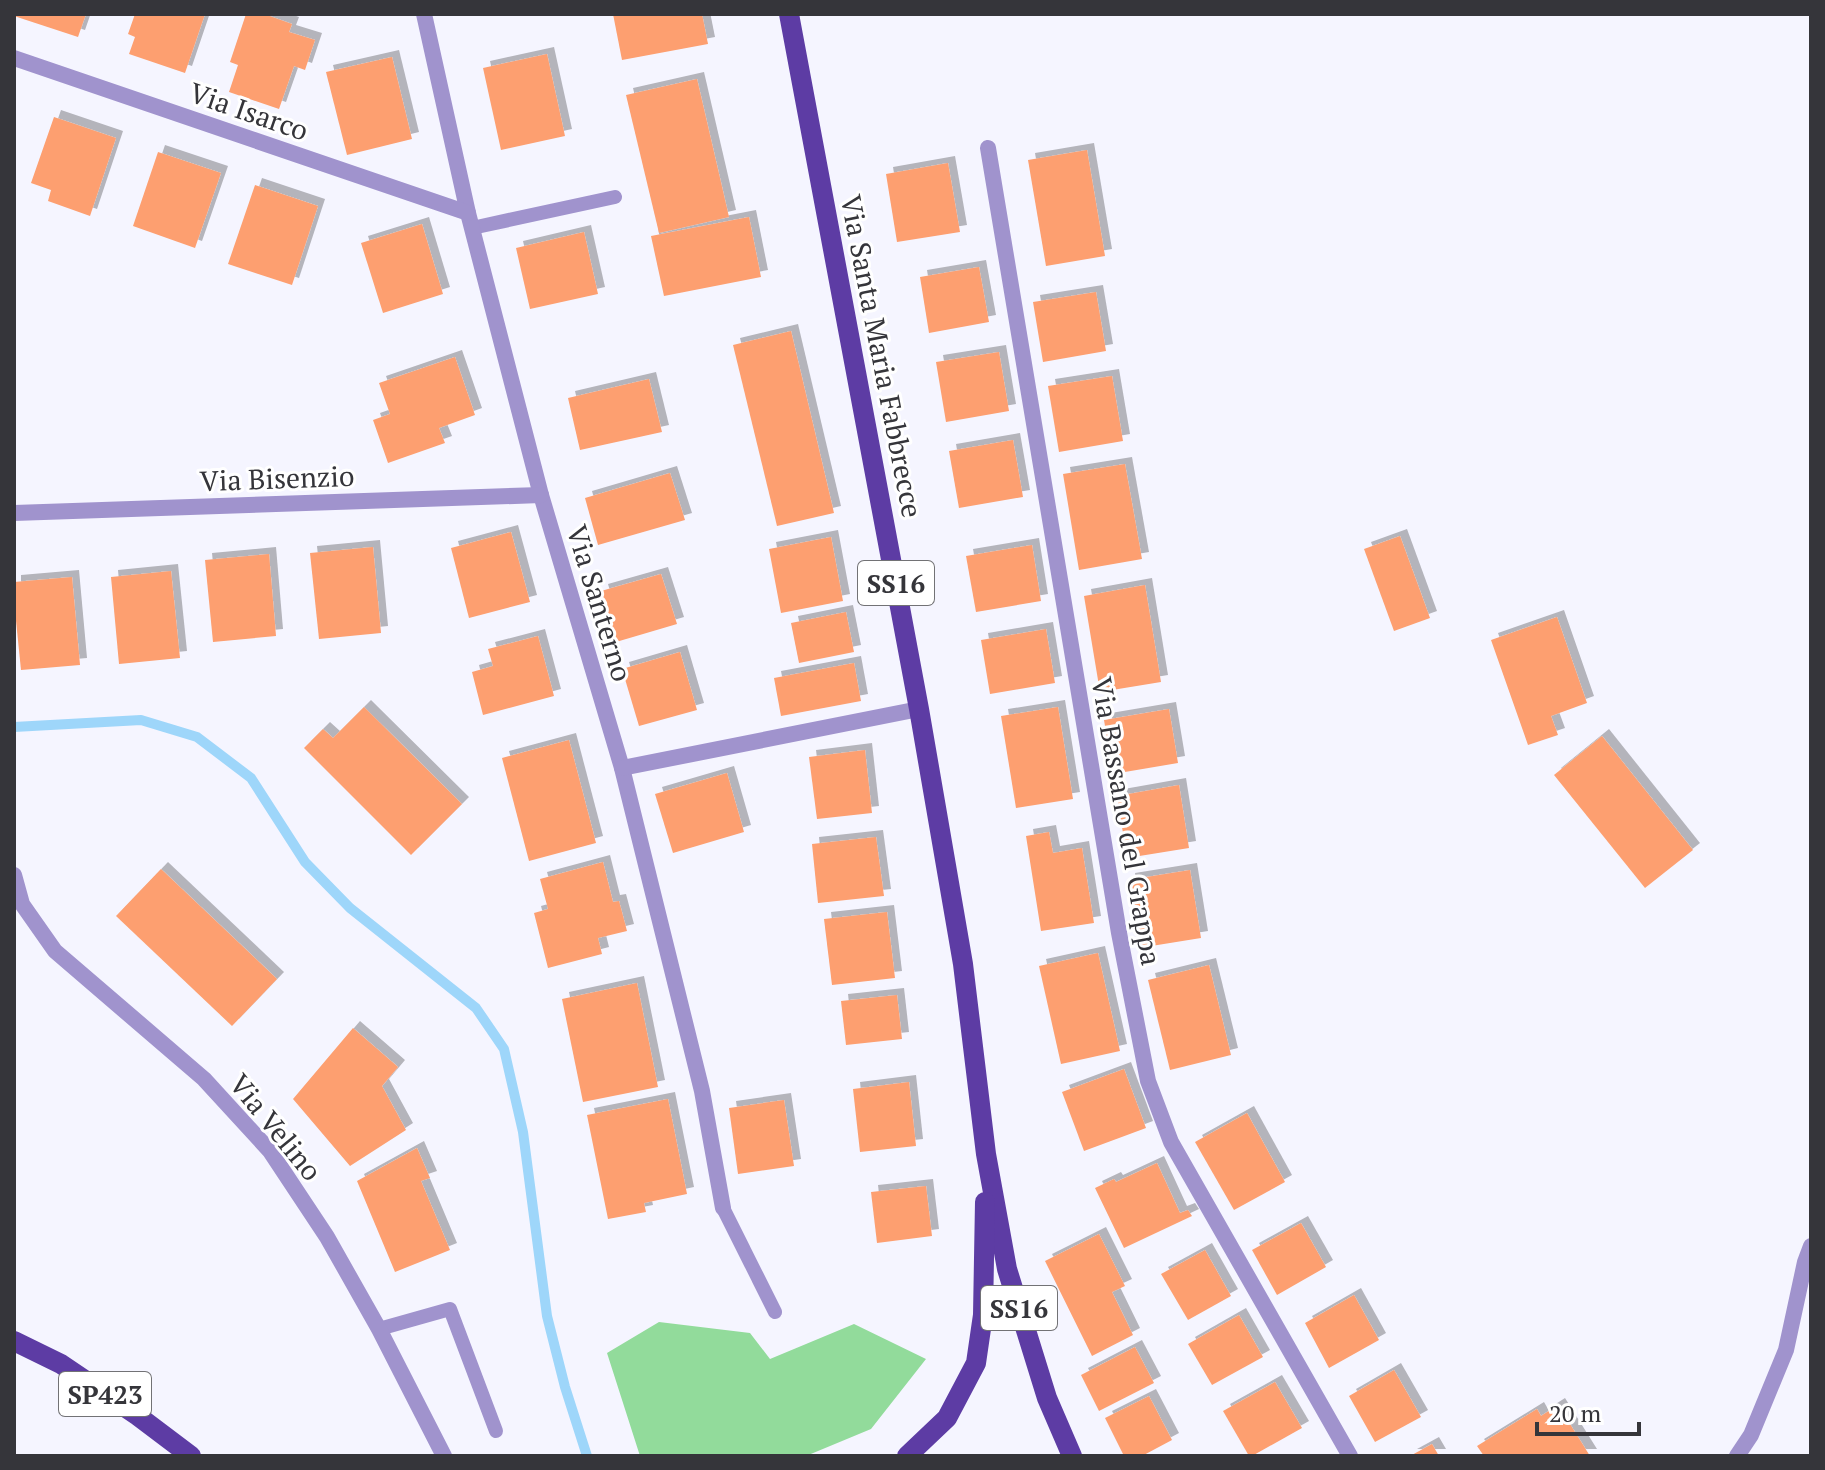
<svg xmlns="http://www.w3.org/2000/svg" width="1825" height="1470" viewBox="0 0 1825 1470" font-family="'PT Serif',serif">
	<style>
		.green { fill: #92db9b }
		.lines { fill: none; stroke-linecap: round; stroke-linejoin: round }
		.stream { stroke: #9ed6fa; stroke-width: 10 }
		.building { fill: #fd9f70; filter: url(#shadow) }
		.service { stroke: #a093cd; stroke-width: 14 }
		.minor { stroke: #a093cd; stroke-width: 16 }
		.primary { stroke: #5d3ca4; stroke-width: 20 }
		.labels { text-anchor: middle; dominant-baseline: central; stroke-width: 6; stroke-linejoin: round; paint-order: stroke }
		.shield { fill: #fff; stroke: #727275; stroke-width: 2 }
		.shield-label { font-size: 26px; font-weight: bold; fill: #35353a }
		.street-label { font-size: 28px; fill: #35353a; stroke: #fff }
	</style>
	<defs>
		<filter id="shadow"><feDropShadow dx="7" dy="-7" stdDeviation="0" flood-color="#0004"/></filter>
	</defs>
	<rect width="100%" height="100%" fill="#f5f5ff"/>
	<path class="green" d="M659,1322L750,1333L770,1359L854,1324L926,1359L871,1429L806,1456H640L607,1353Z"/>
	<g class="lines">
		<path class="stream" d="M14,727L141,720L197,737L251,778L305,862L350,908L476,1008L504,1049L523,1132L547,1316L565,1387L587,1456"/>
	</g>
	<g class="building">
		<path d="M14,14H86L78,37L14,16Z"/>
		<path d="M135,14H205L185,73L129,54L135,37L128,34Z"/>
		<path d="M246,14H264L292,24L289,32L315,40L305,70L294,66L279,109L229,92L238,65L230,62Z"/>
		<path d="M613,14H702L708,44L622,60Z"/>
		<path d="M547,54L565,136L501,150L483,68Z"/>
		<path d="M392,57L412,139L347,155L326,72Z"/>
		<path d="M697,79L729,217L659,233L626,95Z"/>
		<path d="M54,117L116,138L90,216L48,201L51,190L31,183Z"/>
		<path d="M1087,150L1105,256L1046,266L1028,160Z"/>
		<path d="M158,152L221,173L195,248L133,226Z"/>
		<path d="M948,163L960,232L897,242L886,174Z"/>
		<path d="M255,185L318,206L292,285L228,264Z"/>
		<path d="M749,217L761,277L664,296L651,236Z"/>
		<path d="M422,224L443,294L383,313L361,243Z"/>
		<path d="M584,232L598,294L530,309L516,248Z"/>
		<path d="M979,267L989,322L929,333L920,277Z"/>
		<path d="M1096,292L1106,351L1043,362L1033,302Z"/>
		<path d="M791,331L834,513L777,526L733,345Z"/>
		<path d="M999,352L1009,411L946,422L936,362Z"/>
		<path d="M455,357L475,415L439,428L445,443L388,463L373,420L390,414L379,383Z"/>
		<path d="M1112,376L1123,441L1059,452L1048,386Z"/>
		<path d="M649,379L662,432L580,450L568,398Z"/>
		<path d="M1013,440L1023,497L959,508L949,451Z"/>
		<path d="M1125,464L1142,559L1079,570L1063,474Z"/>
		<path d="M670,473L685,520L598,545L585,498Z"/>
		<path d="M511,532L530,602L469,618L451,548Z"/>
		<path d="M1400,536L1430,618L1394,631L1364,549Z"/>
		<path d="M831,537L843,601L781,613L769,549Z"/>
		<path d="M1032,545L1041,601L976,612L966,556Z"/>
		<path d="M373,547L381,633L319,639L310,553Z"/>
		<path d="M269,554L276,636L213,642L205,560Z"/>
		<path d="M171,571L180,658L119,664L111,577Z"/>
		<path d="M661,574L677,624L616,642L601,591Z"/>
		<path d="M72,577L80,665L21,670L14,601V582Z"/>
		<path d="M1145,585L1161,682L1100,692L1084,596Z"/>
		<path d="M846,612L854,652L799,663L791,623Z"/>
		<path d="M1557,617L1587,703L1551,716L1558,735L1528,745L1491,640Z"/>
		<path d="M1046,629L1055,683L990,694L981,640Z"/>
		<path d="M538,636L554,696L483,715L472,672L493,666L488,649Z"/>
		<path d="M680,652L697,710L639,726L622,669Z"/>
		<path d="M854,663L861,701L781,716L774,678Z"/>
		<path d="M364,707L462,804L411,855L304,748L323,729L333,738Z"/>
		<path d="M1058,707L1073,799L1016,808L1001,716Z"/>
		<path d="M1169,709L1178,763L1113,774L1104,720Z"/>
		<path d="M1602,736L1693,850L1645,888L1554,775Z"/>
		<path d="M569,740L596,843L529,861L502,758Z"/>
		<path d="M865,750L872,813L817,819L809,757Z"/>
		<path d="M727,773L744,832L673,853L655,794Z"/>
		<path d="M1179,785L1189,848L1127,858L1117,796Z"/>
		<path d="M1049,832L1053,853L1082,848L1094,923L1041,931L1026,836Z"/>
		<path d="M876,837L884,896L818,903L812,844Z"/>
		<path d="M603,862L613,902L619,901L627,931L598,938L602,954L548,968L534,913L548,909L540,879Z"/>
		<path d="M161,869L277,979L232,1026L116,916Z"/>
		<path d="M1190,870L1201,938L1139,948L1128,880Z"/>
		<path d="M887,912L895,978L832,985L824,919Z"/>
		<path d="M1098,953L1120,1051L1061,1064L1039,966Z"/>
		<path d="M1209,965L1231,1055L1170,1070L1148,980Z"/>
		<path d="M637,983L658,1087L583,1102L562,999Z"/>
		<path d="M897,995L902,1039L846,1045L841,1001Z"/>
		<path d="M353,1028L398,1067L382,1086L406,1130L350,1166L293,1099Z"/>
		<path d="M1124,1069L1146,1128L1084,1151L1062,1092Z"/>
		<path d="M909,1082L916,1146L860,1152L853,1089Z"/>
		<path d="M668,1099L687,1194L644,1203L646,1212L608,1219L587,1115Z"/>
		<path d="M784,1100L794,1166L738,1174L729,1108Z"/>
		<path d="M1247,1113L1285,1182L1234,1210L1195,1142Z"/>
		<path d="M417,1148L430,1178L421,1181L450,1250L395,1272L357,1181Z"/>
		<path d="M1157,1163L1180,1213L1188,1210L1192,1216L1124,1248L1095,1188L1114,1179L1116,1182Z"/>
		<path d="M926,1186L932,1236L877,1243L871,1192Z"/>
		<path d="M1301,1223L1326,1267L1277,1295L1252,1250Z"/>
		<path d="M1099,1234L1125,1286L1112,1292L1133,1335L1092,1356L1045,1261Z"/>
		<path d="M1205,1250L1231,1296L1188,1320L1161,1274Z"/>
		<path d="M1354,1295L1379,1340L1329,1368L1305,1323Z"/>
		<path d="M1239,1315L1263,1357L1212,1385L1188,1344Z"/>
		<path d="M1135,1347L1154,1383L1099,1411L1081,1375Z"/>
		<path d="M1394,1370L1421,1417L1375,1442L1349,1396Z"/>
		<path d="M1275,1382L1302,1428L1252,1456H1249L1223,1411Z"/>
		<path d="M1149,1396L1172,1440L1142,1456H1124L1105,1418Z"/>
		<path d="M1558,1405L1590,1456H1484L1477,1446L1537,1409L1541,1416Z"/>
		<path d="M1432,1444L1439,1456H1410Z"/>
	</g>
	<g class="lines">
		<g class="service">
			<path d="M472,228L615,197"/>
			<path d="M723,1208L775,1312"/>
			<path d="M379,1329L450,1309L496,1431"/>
		</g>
		<g class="minor">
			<path d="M424,14L468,213L541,495L622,768L702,1091L723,1208"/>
			<path d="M14,58L468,213"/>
			<path d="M988,148L1119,933L1148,1081L1171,1142L1350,1456"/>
			<path d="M14,513L541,495"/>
			<path d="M622,768L919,709"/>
			<path d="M14,875L22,904L55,951L204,1079L270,1151L327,1237L379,1329L444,1456"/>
			<path d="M1737,1456L1751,1435L1786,1350L1805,1262L1811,1246"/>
		</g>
		<g class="primary">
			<path d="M789,14L919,709L963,964L986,1154L1007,1269L1047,1398L1072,1456"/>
			<path d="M14,1341L61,1364L138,1416L191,1456"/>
			<path d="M907,1456L947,1418L976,1363L983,1315L985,1202"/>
		</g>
	</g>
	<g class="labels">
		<g class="shield">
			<rect x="858" y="561" width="76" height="44" rx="6"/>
			<rect x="981" y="1286" width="76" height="44" rx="6"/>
			<rect x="59" y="1372" width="92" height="44" rx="6"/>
		</g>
		<g class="shield-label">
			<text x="896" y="583">SS16</text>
			<text x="1019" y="1308">SS16</text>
			<text x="105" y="1394">SP423</text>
		</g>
		<g class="street-label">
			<text transform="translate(249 111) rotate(19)">Via Isarco</text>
			<text transform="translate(882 356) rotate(79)">Via Santa Maria Fabbrecce</text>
			<text transform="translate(277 478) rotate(-2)">Via Bisenzio</text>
			<text transform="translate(600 603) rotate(73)">Via Santerno</text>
			<text transform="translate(1127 821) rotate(80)">Via Bassano del Grappa</text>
			<text transform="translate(276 1127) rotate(51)">Via Velino</text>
		</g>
	</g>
	<rect width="1825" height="1470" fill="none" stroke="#35353a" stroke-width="32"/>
	<path d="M1537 1422v12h102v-12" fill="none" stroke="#35353a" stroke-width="4"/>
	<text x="1549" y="1422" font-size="24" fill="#35353a" stroke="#ffffff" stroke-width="6" paint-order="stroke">20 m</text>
</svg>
